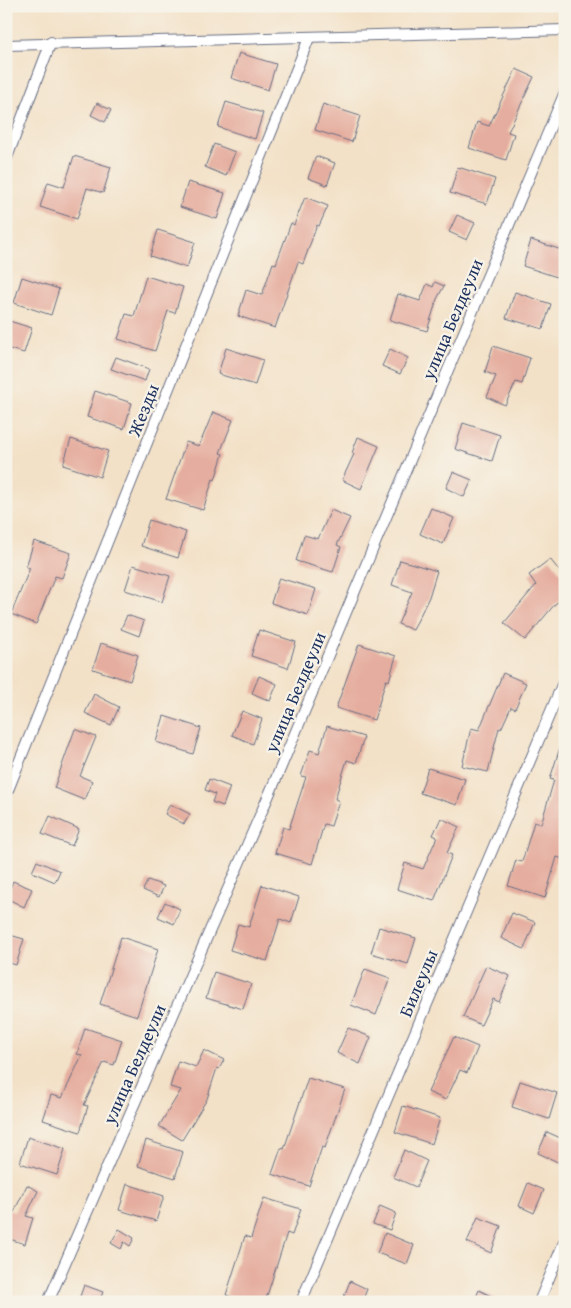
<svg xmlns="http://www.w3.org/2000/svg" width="571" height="1308" viewBox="0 0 571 1308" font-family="'Gentium Book Plus',serif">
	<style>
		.building { fill: #e5ad9f }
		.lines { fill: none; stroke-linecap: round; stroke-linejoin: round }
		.street-casing { stroke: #676d83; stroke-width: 12 }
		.street { stroke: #fff; stroke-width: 10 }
		.labels { text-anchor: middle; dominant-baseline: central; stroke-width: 4.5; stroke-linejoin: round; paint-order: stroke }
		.street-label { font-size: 18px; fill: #1b2f5e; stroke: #f7f3e8 }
	</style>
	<rect width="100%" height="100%" fill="#f7f3e8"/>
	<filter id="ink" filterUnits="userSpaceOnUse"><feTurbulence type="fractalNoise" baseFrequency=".02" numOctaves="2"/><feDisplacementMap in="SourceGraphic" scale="10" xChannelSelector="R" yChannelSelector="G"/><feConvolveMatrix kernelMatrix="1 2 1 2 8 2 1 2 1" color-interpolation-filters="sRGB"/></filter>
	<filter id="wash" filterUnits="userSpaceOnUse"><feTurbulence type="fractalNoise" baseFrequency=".0096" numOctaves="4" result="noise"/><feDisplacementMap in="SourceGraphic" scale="20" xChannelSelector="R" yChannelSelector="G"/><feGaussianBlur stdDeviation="1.12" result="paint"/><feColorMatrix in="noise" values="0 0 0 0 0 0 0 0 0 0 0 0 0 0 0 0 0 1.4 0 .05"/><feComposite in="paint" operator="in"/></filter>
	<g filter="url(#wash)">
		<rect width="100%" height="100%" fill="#f3e1c7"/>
		<g id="blocks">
			<g class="building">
				<path d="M239,53L276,64L268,90L231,78Z"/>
				<path d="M516,69L534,77L508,132L514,134L506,160L469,148L477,122L489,126Z"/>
				<path d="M226,102L263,113L255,139L218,127Z"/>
				<path d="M97,103L111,110L105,122L91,115Z"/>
				<path d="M323,104L360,116L352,142L315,130Z"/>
				<path d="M214,144L235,152L226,176L205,167Z"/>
				<path d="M74,156L111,167L103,193L87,188L77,219L40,207L48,182L64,187Z"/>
				<path d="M316,156L335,163L327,185L308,178Z"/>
				<path d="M458,167L495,179L487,204L450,193Z"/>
				<path d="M188,182L225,193L217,219L180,207Z"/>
				<path d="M305,197L328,206L319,226L317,225L303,264L298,262L275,328L238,316L246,290L262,295L273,263L276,264L291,223L294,225Z"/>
				<path d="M457,215L475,223L467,240L449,232Z"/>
				<path d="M158,230L195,242L187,268L150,256Z"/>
				<path d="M531,240L565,251V262L560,278L523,266Z"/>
				<path d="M146,276L183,287L175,313L168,311L155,351L118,339L126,314L134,316Z"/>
				<path d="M22,277L59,289L51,315L14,303Z"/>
				<path d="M435,282L444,286L437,299L427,331L390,320L398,294L420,301L427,284L433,287Z"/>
				<path d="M515,292L551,304L543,329L506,318Z"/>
				<path d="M6,320L32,328L24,353L6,348Z"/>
				<path d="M493,346L530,358L522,384L516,382L505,405L487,397L496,376L485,372Z"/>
				<path d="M226,348L263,360L255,385L218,374Z"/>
				<path d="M390,349L408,358L400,374L382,366Z"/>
				<path d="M116,357L149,369L145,381L111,369Z"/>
				<path d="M95,391L132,403L124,429L87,417Z"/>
				<path d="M213,412L233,420L220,453L223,454L215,480L213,479L203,510L166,499L186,442L199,446Z"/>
				<path d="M463,423L500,435L492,461L455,449Z"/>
				<path d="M358,437L379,446L361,489L342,480L354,454L352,453Z"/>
				<path d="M71,439L108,451L100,477L63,465Z"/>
				<path d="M453,472L472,480L464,497L446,488Z"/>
				<path d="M431,508L454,518L443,544L420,534Z"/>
				<path d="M331,510L350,518L337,545L341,547L333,572L296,561L304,535L318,539Z"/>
				<path d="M149,520L186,532L178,558L141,546Z"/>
				<path d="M34,541L71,553L62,578L55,576L36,624L11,614L30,568L26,567Z"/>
				<path d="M550,559L565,578V597L555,604L525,640L504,623L536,585L529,575Z"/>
				<path d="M400,560L437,571L429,597L413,630L398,624L412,592L392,585Z"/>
				<path d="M133,565L170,576L162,602L125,590Z"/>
				<path d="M279,578L316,589L308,615L271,603Z"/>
				<path d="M127,615L144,621L139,636L121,629Z"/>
				<path d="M259,630L296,642L288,668L251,656Z"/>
				<path d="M101,643L138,655L130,681L93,669Z"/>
				<path d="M359,644L396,656L389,681L386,680L374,720L336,708Z"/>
				<path d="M503,673L526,683L515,709L511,707L501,729L499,728L488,772L462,766L471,728L479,730Z"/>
				<path d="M259,676L277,684L270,701L252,693Z"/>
				<path d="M94,694L119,707L111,725L85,713Z"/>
				<path d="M242,711L262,719L253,744L232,735Z"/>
				<path d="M164,716L201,728L193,754L156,742Z"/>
				<path d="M327,726L364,737L356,763L347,760L335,799L339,801L331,826L324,824L312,864L275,853L283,827L289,829L306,777L301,776L310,750L319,753Z"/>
				<path d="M75,729L96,737L80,776L92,781L84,800L54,788Z"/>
				<path d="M563,738L565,739V854L563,859L557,857L545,898L508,886L516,860L522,862L534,822L541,824L554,780L550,779Z"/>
				<path d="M428,768L465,779L457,805L420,793Z"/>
				<path d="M209,779L230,787L223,806L212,802L215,794L205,790Z"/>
				<path d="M170,804L190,814L184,824L165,814Z"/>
				<path d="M50,816L79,829L72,846L42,834Z"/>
				<path d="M441,818L459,827L447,853L452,855L434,901L397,889L405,863L423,869L437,837L433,835Z"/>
				<path d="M37,861L60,871L55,882L32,872Z"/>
				<path d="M148,880L164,886L159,897L143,890Z"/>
				<path d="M13,881L32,889L24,907L6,898Z"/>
				<path d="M262,885L299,897L291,923L280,919L267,961L230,950L238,924L249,927Z"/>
				<path d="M165,902L180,909L174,924L158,917Z"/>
				<path d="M512,913L535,922L524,949L501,938Z"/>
				<path d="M379,927L416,938L408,964L371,953Z"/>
				<path d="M6,934L24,939L16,965L6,962Z"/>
				<path d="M121,937L158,949L137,1016L100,1004Z"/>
				<path d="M486,966L510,976L499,1002L493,999L481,1025L463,1017Z"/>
				<path d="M365,969L390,978L376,1015L351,1005Z"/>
				<path d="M214,972L251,984L243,1009L206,998Z"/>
				<path d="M85,1028L122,1040L114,1065L104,1062L84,1105L88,1106L80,1132L43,1120L51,1095L62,1098L82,1055L77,1054Z"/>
				<path d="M348,1028L371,1037L360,1064L337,1053Z"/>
				<path d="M454,1037L478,1047L467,1073L460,1070L446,1100L428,1092Z"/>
				<path d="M204,1050L224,1060L219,1069L217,1068L207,1099L182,1140L159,1126L181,1090L170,1087L178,1061L196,1067Z"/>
				<path d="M308,1078L345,1089L325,1148L322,1147L309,1186L272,1174L281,1148L284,1149Z"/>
				<path d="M520,1081L557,1093L549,1119L512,1107Z"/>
				<path d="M403,1106L440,1118L432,1144L395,1132Z"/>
				<path d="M547,1132L565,1140V1152L560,1163L538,1153Z"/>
				<path d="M28,1137L65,1149L57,1175L20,1163Z"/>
				<path d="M146,1140L183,1152L175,1178L138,1166Z"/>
				<path d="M404,1150L427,1161L416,1187L393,1177Z"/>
				<path d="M528,1183L544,1190L534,1213L519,1206Z"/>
				<path d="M127,1184L164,1196L156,1221L119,1210Z"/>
				<path d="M27,1185L38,1191L26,1216L33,1218L25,1244L6,1238V1209L14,1212Z"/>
				<path d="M264,1198L301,1209L292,1235L287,1233L265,1302H247L226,1295L245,1236L251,1238Z"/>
				<path d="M380,1206L396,1213L390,1230L373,1224Z"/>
				<path d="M478,1217L501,1226L491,1253L467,1242Z"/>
				<path d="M119,1229L134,1238L130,1246L124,1242L121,1249L111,1243Z"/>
				<path d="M385,1233L414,1245L407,1264L377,1253Z"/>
				<path d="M350,1281L367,1289L362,1302H342Z"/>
				<path d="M84,1285L103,1292L99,1302H78Z"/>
				<path d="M479,1290L503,1302H474Z"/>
			</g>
		</g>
	</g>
	<g filter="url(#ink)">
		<use href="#blocks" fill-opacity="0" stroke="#676d83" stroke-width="1"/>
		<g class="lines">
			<defs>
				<g id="street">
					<path d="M6,45L565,30"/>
					<path d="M6,160L51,42"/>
					<path d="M6,795L309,38"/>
					<path d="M48,1302L275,781L565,92"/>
					<path d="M301,1302L565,678"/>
					<path d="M539,1302L565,1240"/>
				</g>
			</defs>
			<use href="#street" class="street-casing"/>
			<use href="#street" class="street"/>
		</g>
	</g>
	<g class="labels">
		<g class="street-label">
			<text transform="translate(452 319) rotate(-67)">улица Белдеули</text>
			<text transform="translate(143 410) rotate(-68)">Жезды</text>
			<text transform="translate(295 692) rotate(-67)">улица Белдеули</text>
			<text transform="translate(418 983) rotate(-67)">Билеулы</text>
			<text transform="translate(134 1064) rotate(-66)">улица Белдеули</text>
		</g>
	</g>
	<rect width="571" height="1308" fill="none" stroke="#f7f3e8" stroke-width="25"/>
</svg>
